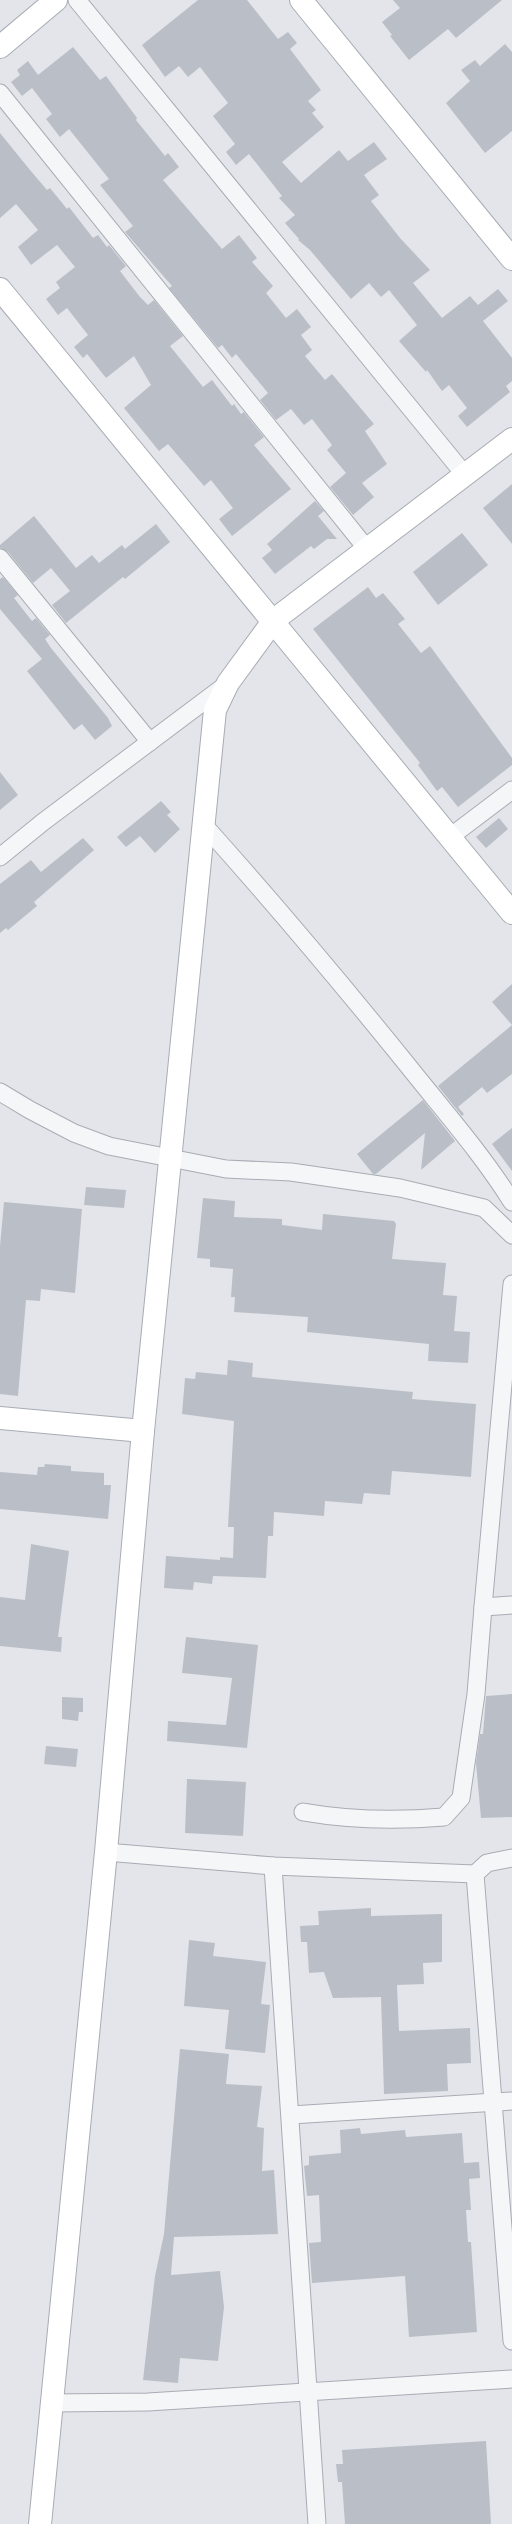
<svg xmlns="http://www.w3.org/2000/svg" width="512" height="2524" viewBox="0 0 512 2524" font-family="'Open Sans',sans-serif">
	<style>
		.building { fill: #babfc7 }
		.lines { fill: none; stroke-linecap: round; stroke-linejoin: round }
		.street-casing { stroke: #a8acb4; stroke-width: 19 }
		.secondary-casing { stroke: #a8acb4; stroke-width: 24 }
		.street { stroke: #f5f6f8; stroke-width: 17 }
		.secondary { stroke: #fff; stroke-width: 22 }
	</style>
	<rect width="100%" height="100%" fill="#e3e5ea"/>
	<g class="building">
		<path d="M198,0H247L278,39L288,32L297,43L290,49L321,90L308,101L316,110L312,113L324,127L282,162L301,183L339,150L348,161L374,142L387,159L364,175L379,195L371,201L400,238L430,270L413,283L442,318L470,296L478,305L498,289L508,301L483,321L512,358V381L506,386L510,392L467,427L458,416L467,408L449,385L442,391L427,370L426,372L399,341L417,325L389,290L381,297L369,283L351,299L310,250L298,240L299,239L285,223L295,215L279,198L282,196L249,154L236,165L226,152L235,144L213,116L228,103L200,67L188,77L179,66L165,77L142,45Z"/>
		<path d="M393,0H502L456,38L448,29L409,60L390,36L392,35L382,22L400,8Z"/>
		<path d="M505,44L512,52V131L485,153L446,103L470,81L461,70L475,60L480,66Z"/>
		<path d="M73,47L100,80L106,76L137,118L136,120L165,156L168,153L179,167L163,180L222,249L239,235L257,258L252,262L273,286L266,293L286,318L297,309L311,327L301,335L312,350L305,356L325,380L332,374L374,424L365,431L387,464L362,483L374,497L353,515L330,487L346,473L327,450L332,445L312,419L304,425L291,409L276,420L260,400L268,393L236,354L232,358L222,345L218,348L169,288L172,286L125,232L133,226L100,185L109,179L69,129L60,137L46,119L52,114L32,88L22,96L11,82L20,75L17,70L28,61L38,75Z"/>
		<path d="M0,133L30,170L47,190L50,188L67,209L69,207L93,238L98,235L107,247L109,245L126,266L120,271L140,297L148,305L154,300L183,336L170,346L203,387L212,380L232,406L234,404L241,414L244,412L264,437L254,445L291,489L232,536L219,519L233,508L211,480L204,486L168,444L159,451L124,408L151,385L134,356L106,378L87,354L83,358L74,347L88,335L67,308L58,315L46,299L60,288L56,282L75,267L57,245L31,265L18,247L38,230L16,204L0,218Z"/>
		<path d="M512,484V544L483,508Z"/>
		<path d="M315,501L324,511L318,516L337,539H327L314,549L311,546L275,574L262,558L272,550L267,544Z"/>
		<path d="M34,516L76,568L92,555L99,563L122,545L125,549L156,524L170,542L125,579L123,577L66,623L52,605L70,591L51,568L33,583L8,552L0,548V545Z"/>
		<path d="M462,533L488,565L438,605L413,572Z"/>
		<path d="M3,577L18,595L14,598L32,621L36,618L50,635L45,639L51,648L108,718L112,726L95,740L82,724L74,730L27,671L42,659L0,609V579Z"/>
		<path d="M368,587L376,598L383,593L405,619L398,624L421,653L430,646L512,758V765L458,807L442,787L437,791L418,765L420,763L313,629Z"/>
		<path d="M0,772L18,795L0,810Z"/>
		<path d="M161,801L171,812L167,815L180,829L155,853L140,836L126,847L117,837Z"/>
		<path d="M499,818L508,829L486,848L476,837Z"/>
		<path d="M83,838L94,850L34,902L37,906L8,930L6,928L0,933V884L31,860L41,872Z"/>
		<path d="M512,984V1074L487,1093L482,1087L458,1107L464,1114L462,1116L438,1086L512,1025L492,1002Z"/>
		<path d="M423,1100L455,1141L421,1170L425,1133L376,1174H373L357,1154Z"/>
		<path d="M512,1128V1171L492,1144Z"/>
		<path d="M86,1187L126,1190L124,1208L84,1205Z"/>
		<path d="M203,1198L235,1201L234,1217L282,1219V1225L322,1230L323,1214L394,1221L396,1224L392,1259L446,1263L443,1295L457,1296L454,1331L470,1332L468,1363L428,1361L429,1344L307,1332L308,1317L234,1312L235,1297H231L233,1269L210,1267V1259L197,1258Z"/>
		<path d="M4,1202L82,1209L75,1293L41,1289L40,1301L26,1300L18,1396L0,1394V1246Z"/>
		<path d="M228,1360L253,1363L252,1377L413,1392L412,1399L476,1404L471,1477L392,1471L390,1495L364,1493L362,1504L325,1501L324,1516L274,1512L273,1536H268L266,1578L213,1576L212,1584L194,1582L193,1590L164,1588L166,1556L220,1560V1557L233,1558L234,1527H228L234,1421L182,1414L185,1378L195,1379L196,1372L227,1375Z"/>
		<path d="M45,1464L71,1466V1471L104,1473V1485H111L108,1519L0,1509V1472L37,1475L38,1467H44Z"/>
		<path d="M31,1544L69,1551L58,1637H62L61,1652L0,1646V1597L25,1600Z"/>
		<path d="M186,1637L258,1645L247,1748L167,1741L168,1721L226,1725L232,1678L182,1673Z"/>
		<path d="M512,1694V1817L481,1818L476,1763L480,1734H483L486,1696Z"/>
		<path d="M62,1697L83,1698V1712H79L78,1721L62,1719Z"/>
		<path d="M46,1746L78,1749L76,1767L44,1764Z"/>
		<path d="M187,1779L246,1782L243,1836L185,1833Z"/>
		<path d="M371,1908V1916L442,1914V1962L423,1963L424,1984L397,1985L399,2031L470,2028L471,2063L447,2064L448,2091L384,2094L381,1997L333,1998L324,1972L309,1973L307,1942H301L300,1926L319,1925L318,1911Z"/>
		<path d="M189,1940L215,1943L213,1956L266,1962L261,2004L270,2005L265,2053L225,2049L229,2010L184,2006Z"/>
		<path d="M180,2049L229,2054L226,2084L262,2086L257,2127L264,2128L262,2171L274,2170L278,2234L174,2237L171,2275L220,2271L224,2307L218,2361L180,2358L178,2383L143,2380L155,2276L164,2234Z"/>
		<path d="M360,2128L361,2134L405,2130L406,2137L462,2133L464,2163L479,2162L480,2178L469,2179L471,2210H466L468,2242H471L477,2332L409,2337L405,2276L312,2283L309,2243L321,2242L319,2195L307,2196L304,2166L309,2165V2156L341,2153L340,2130Z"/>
		<path d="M486,2441L491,2524H345L342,2482H338L336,2464H343L342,2450Z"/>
	</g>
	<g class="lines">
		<defs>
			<g id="street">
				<path d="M77,0L465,475"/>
				<path d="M0,93L367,549"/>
				<path d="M0,558L150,742"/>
				<path d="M203,824C274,903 342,984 409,1067C444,1111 482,1154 512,1202"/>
				<path d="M450,837L512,790"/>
				<path d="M0,857L43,822L227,684"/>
				<path d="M0,1092L30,1110L74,1133L109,1146L226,1169L291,1172L400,1188L484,1208L512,1235"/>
				<path d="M512,1284L483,1607L512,1605"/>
				<path d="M303,1812C349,1820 397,1821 444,1817L461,1798L476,1694L483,1607"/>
				<path d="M106,1852L273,1866L475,1874L487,1863L512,1858"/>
				<path d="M273,1866L317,2524"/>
				<path d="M475,1874L512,2341"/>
				<path d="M291,2115L512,2101"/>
				<path d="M52,2403L148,2402L512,2379"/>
			</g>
			<g id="secondary">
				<path d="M301,0L512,259"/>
				<path d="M0,47L56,0"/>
				<path d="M0,289L512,913"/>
				<path d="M0,1418L143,1431"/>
				<path d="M40,2524L106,1852L143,1431L215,710L228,683L274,620L512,439"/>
			</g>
		</defs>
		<use href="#street" class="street-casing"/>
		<use href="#secondary" class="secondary-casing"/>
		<use href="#street" class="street"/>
		<use href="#secondary" class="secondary"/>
	</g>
</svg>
